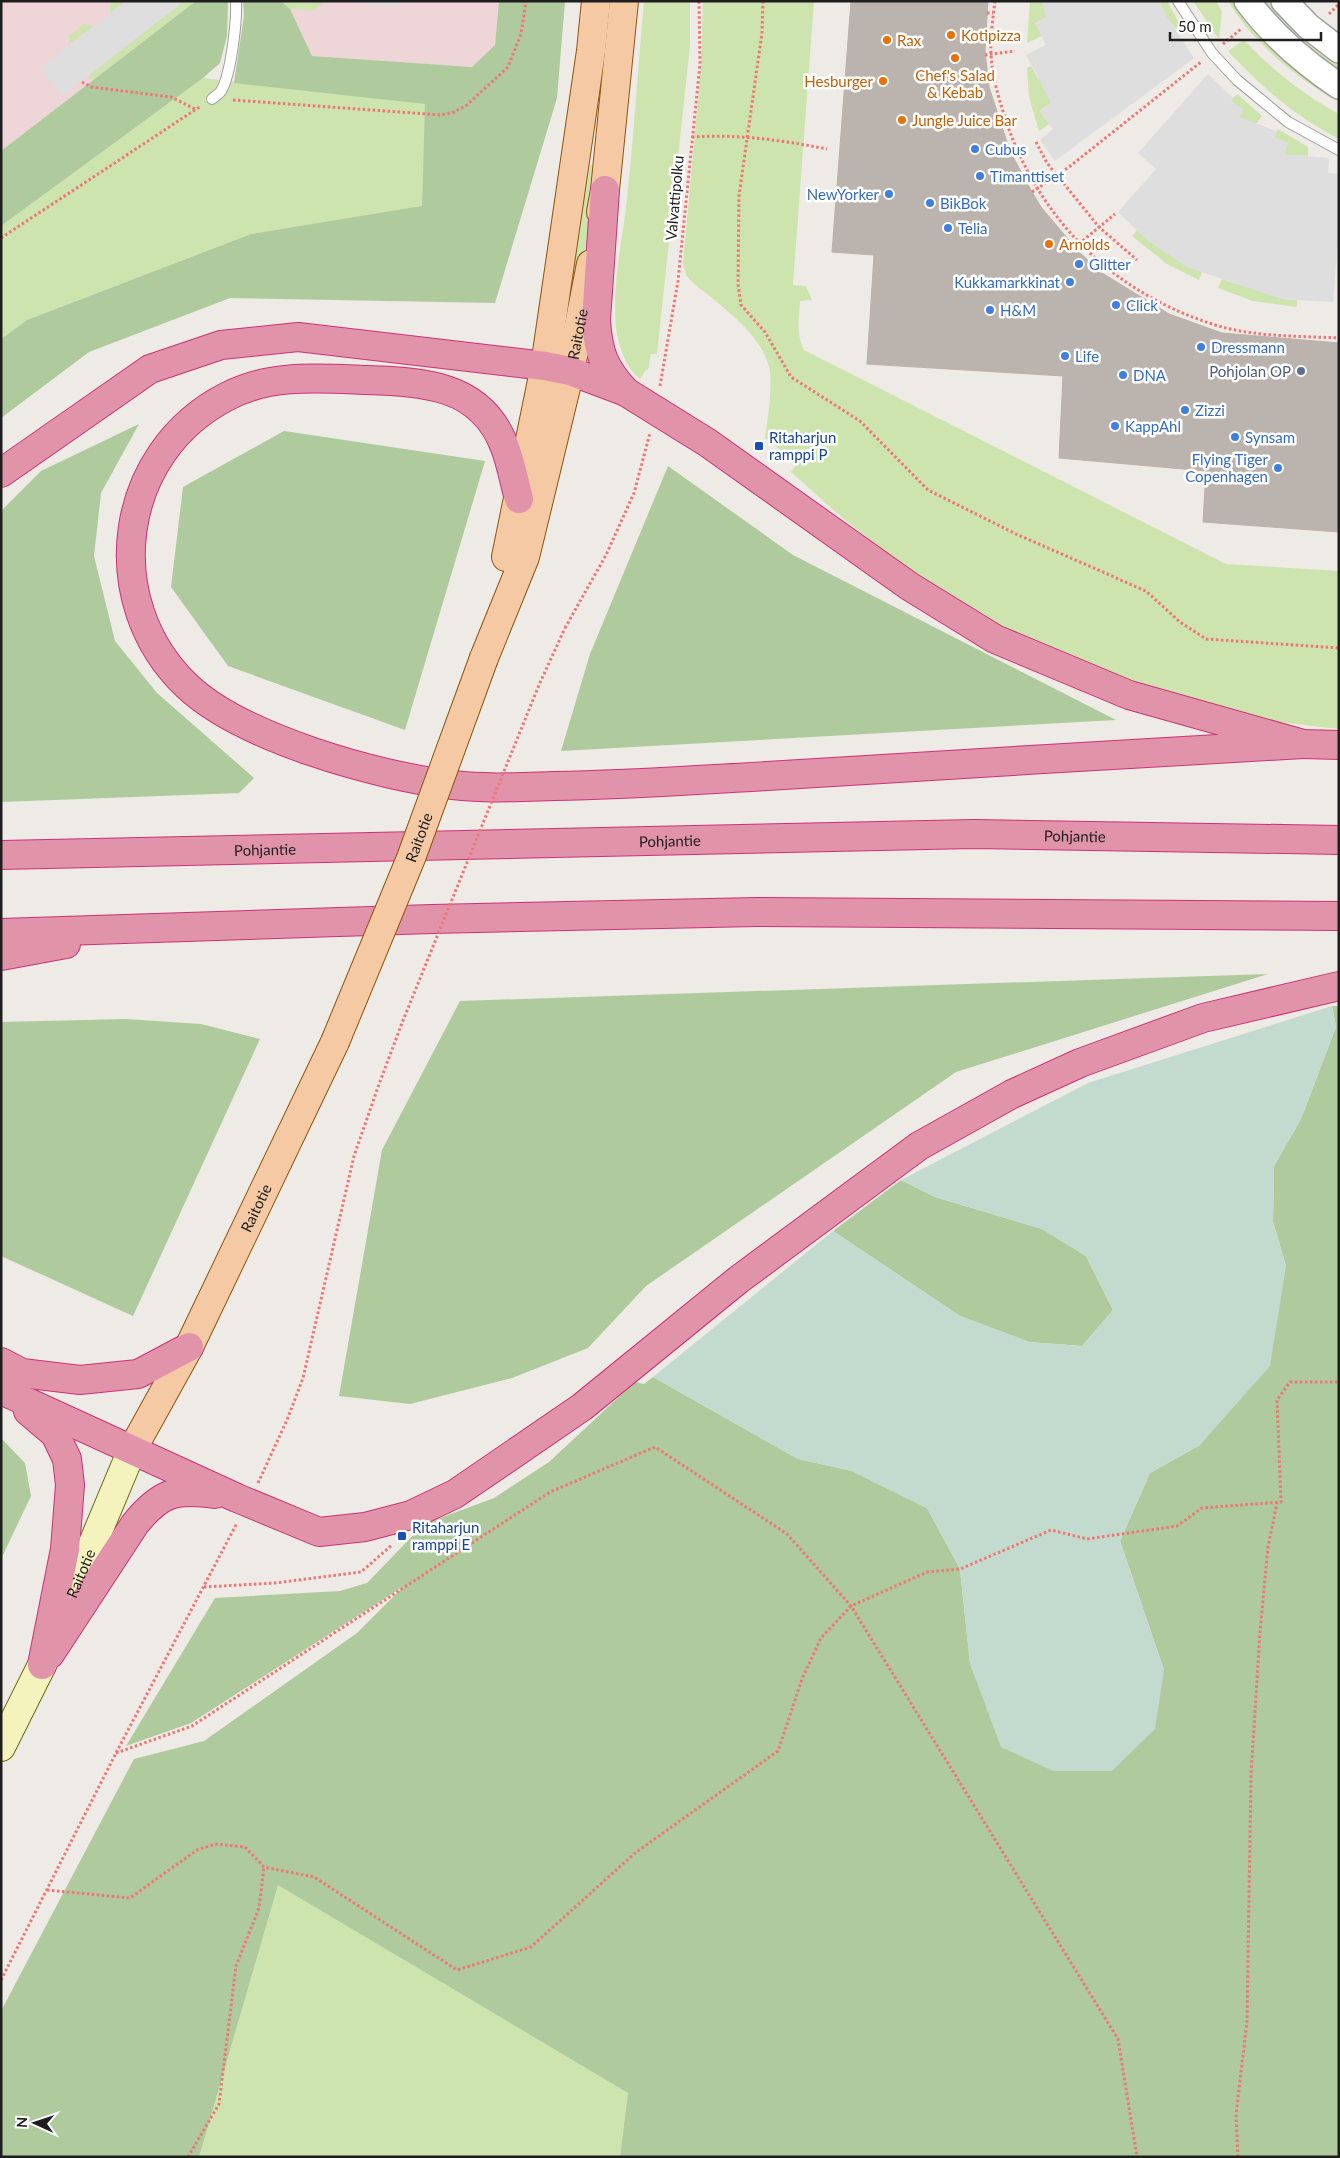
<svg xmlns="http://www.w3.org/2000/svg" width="1340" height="2158" viewBox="0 0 1340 2158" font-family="Lato,sans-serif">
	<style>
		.commercial { fill: #eed5d7 }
		.grass { fill: #cee4af }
		.forest { fill: #afca9d }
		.wetland { fill: #c3dbce }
		.parking { fill: #dedede }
		.building { fill: #bbb3ae; stroke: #bfb0a8 }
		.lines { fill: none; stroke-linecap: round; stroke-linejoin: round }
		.service-casing { stroke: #9f9f9f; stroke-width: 12 }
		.tertiary-casing { stroke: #9f9f9f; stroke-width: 28 }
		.secondary-casing { stroke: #6c6d0d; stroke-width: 30 }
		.primary-casing { stroke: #8c550c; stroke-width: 30 }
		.motorway-casing { stroke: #cc3276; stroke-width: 30 }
		.path { stroke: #ef7675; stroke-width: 3; stroke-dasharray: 2.5 2.5; stroke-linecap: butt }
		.service { stroke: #fff; stroke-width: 10 }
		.tertiary { stroke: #fff; stroke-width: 25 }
		.secondary { stroke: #f4f2bd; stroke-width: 28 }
		.primary { stroke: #f4c9a4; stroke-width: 28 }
		.motorway { stroke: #e093a9; stroke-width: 28 }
		.primary-bridge-casing { stroke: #8c550c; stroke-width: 30; stroke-linecap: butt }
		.path-bridge { stroke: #ef7675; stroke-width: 3; stroke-dasharray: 2.5 2.5; stroke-linecap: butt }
		.primary-bridge { stroke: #f4c9a4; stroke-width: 28 }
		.food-dot { fill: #e8710a; stroke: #fff; stroke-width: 2 }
		.shop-dot { fill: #3f7fe0; stroke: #fff; stroke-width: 2 }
		.service-dot { fill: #5c6f8a; stroke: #fff; stroke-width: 2 }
		.transit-dot { fill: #1a4fb4; stroke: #fff; stroke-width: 2 }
		.labels { text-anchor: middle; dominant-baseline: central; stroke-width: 5; stroke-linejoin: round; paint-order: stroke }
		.food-label { font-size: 15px; fill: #c56008; stroke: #fff; text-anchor: start }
		.shop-label { font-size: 15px; fill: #366cbe; stroke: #fff; text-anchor: start }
		.street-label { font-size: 15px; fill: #1e1e1e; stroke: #fff }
		.service-label { font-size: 15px; fill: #4e5e75; stroke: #fff; text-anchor: end }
		.transit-label { font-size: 15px; fill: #164399; stroke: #fff; text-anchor: start }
	</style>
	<rect width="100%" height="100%" fill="#eeeae5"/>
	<g class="commercial">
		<path d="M1,1H196L1,151Z"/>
		<path d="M286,1H499L495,45L472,67L312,56Z"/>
	</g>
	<g class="grass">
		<path d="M113,1H126L110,13V5Z"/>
		<path d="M184,1H196L93,80L87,77Z"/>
		<path d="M281,1H323L315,11L290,9Z"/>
		<path d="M644,1H690V45L657,354H651L648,370H646L640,379C625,367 619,347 616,328C612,284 622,243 627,199C634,133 638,67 644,1Z"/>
		<path d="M703,1H814L793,285L806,286L812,300L800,301C799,318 796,334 804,350L1226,564L1339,571V729L1287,723L1203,706L1131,685L1002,629L916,575L891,557L838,514L791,472L798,463L765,438C768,416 772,394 770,372C765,334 716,303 690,280L686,275L683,263L701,67Z"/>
		<path d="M1030,1H1079L1035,23L1042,36L1027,43Z"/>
		<path d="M1164,1H1167L1181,26L1176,29L1167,18L1040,111L1049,124L1039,131L1029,97L1027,68L1031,66L1038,79L1166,17L1160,3Z"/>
		<path d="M1193,1H1216L1222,12L1219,39Z"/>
		<path d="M1228,1H1238L1339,93V102C1296,78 1254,44 1228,1Z"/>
		<path d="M1256,1H1278L1339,56V76Z"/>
		<path d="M84,24L94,26L69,44V36Z"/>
		<path d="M1244,40C1272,70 1303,94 1339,114V139C1295,116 1261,87 1228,51Z"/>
		<path d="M203,78L426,104L422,207L251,234L27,320L1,339V226Z"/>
		<path d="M1237,94L1262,116L1256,124L1242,118L1188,267L1202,272L1199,280L1167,264L1132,236L1137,230L1149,241L1243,110L1231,101Z"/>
		<path d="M1278,129L1308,147V156L1293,155L1282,299L1297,300V307L1253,301L1218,288L1222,279L1236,284L1288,143L1274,138Z"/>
		<path d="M590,165L599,166L586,256L569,308L567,306Z"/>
		<path d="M278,1884L628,2093L620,2157H199Z"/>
	</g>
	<g class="forest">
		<path d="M196,1H228L227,36L220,63L203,78L1,226V151Z"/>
		<path d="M243,1H281L290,9L312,56L472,67L495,45L499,1H565L557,98L495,303L230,298L89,352L1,418V339L27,320L251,234L422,206L425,104L234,83L244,15Z"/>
		<path d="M139,424L101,493L94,556L115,641L157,693L254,778L239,793L1,802V511L41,471Z"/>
		<path d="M284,431L485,461L405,730L228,666L171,587L183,487Z"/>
		<path d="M668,466L793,555L1116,720L561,751L590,654Z"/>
		<path d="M1268,974L956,1072L646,1286L588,1348L512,1378L410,1404L339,1396L382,1150L460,1001Z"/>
		<path d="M1332,1006H1339V2157H620L628,2093L278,1885L199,2157H1V2011L134,1759L204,1741L357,1633L404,1586L191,1723L126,1746L215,1598L340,1591L367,1583L424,1524L494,1498L549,1462L635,1382L644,1384L653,1377L798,1459L852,1471L927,1508L960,1569L970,1664L1164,1670L1120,1541L1150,1473L1200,1445L1286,1266L1273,1222L1274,1166L1301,1119L1336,1027Z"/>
		<path d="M126,1019L201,1024L260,1039L133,1316L1,1256V1022Z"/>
		<path d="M901,1180L935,1197L1042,1229L1086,1256L1113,1310L1082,1346L1029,1342L960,1316L833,1231Z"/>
		<path d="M1,1438L25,1463L31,1496L1,1559Z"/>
	</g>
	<path class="wetland" d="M1332,1006L1336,1027L1301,1119L1274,1166L1273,1222L1286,1266L1270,1366L1200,1445L1150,1473L1120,1541L1164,1670L1155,1729L1112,1771H1053L1001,1747L970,1664L960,1569L927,1508L852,1471L798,1459L653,1377L833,1231L960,1316L1029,1342L1082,1346L1113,1310L1086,1256L1042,1229L935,1197L901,1180L1088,1083Z"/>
	<g class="parking">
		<path d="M126,1H184L62,96L40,68Z"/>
		<path d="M333,1H402L401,6Z"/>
		<path d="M1042,1H1159L1167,17L1194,58L1055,161L1040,140L1053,129L1040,112L1051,103L1026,55L1046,45L1035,23L1046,17Z"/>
		<path d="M1208,74L1233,98L1231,101L1244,110L1239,117L1277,131L1274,138L1288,143L1284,154L1329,158L1328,173L1339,174V228L1333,302L1282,299L1187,267L1148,241L1118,212L1156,169L1138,153Z"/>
	</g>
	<path class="building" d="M851,1H988L985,51L989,87L1010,151L1032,192L1041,207L1079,252L1102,273L1169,314L1222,333L1339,343V532L1203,522L1206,471L1059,458L1063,376L867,364L874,255L832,252Z"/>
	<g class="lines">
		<defs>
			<g id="service">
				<path d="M1178,1L1212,53L1237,80L1288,122L1339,150"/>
				<path d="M212,99C214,97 219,94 221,91C231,75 237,21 236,1"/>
			</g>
			<g id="tertiary">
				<path d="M1247,1C1273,36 1303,62 1339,86"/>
				<path d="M1284,1L1308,26L1339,50"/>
			</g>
			<g id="secondary">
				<path id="s1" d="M1,1747L42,1665L132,1450"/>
			</g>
			<g id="primary">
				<path d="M601,212L605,190L624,1"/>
				<path d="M506,557L545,366L591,51L596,1"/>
				<path id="s2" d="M484,658L525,557L570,371L591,264"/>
				<path id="s3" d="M132,1450L189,1347L335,1042"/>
			</g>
			<g id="motorway">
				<path d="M605,190L596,320C598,353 604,368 626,392"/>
				<path d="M1,473L150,369L221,345L298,337L545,366L570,371L626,392L708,443L909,586L995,639L1129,695L1303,744L1339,745"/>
				<path d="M519,499C514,481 511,462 504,445C480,383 421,382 364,380C318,378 270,374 228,396C117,452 98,601 187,686C242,738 377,776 453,785C486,789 521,787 554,786C625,785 696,780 767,776C946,765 1124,754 1303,744"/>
				<path id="s4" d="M1,855L974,834L1339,840"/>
				<path d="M1,933L432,919L757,912L1339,916"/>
				<path d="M1,956L66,944"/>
				<path d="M1,1362L22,1373L80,1380L138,1374L189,1347"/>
				<path d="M1,1390L237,1498L319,1532L365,1527L411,1515L455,1494L582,1407L738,1280L919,1146L1012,1094L1080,1063L1203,1018L1339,986"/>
				<path d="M28,1411L55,1434L67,1459L70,1485L65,1549L42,1665"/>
				<path d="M50,1654L135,1524C160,1493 175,1488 215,1494"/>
			</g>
		</defs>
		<use href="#service" class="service-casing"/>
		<use href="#tertiary" class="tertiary-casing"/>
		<use href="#secondary" class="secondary-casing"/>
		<use href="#primary" class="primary-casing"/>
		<use href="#motorway" class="motorway-casing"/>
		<g class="path">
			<path d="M763,1L762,33L739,196L738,284L741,305L765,332L791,377L860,421L928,490L1016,534L1146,591L1180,622L1206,639L1339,648"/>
			<path d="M995,1C993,18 990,37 991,54C992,78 1000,102 1007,124C1043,226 1119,297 1222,327C1259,337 1301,336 1339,338"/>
			<path d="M987,13H993"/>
			<path d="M1329,14L1339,4"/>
			<path d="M1223,44L1241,29"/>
			<path d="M985,55L1015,51"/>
			<path d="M82,82L91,87L171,97L195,109"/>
			<path d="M233,100L441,115L454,112L467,105L508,67L521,34L526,1"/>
			<path d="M692,137C738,134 781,140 827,149"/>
			<path d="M1036,142L1047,163L1099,227L1137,260"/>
			<path d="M1032,192L1069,167L1201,62"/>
			<path d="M1,238L201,106"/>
			<path d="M1075,247L1115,214"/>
			<path d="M660,386L678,281L700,64L699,1"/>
			<path d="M565,628L606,555L634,493L650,433"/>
			<path d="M258,1483L287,1420L303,1378L354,1156L378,1087"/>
			<path d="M204,1587L275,1583L361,1572L392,1545"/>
			<path d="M116,1753L192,1726L550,1492L655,1447L787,1534L851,1606L1118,2039L1137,2157"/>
			<path d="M47,1890L130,1898L197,1850L215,1844L245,1847L264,1867L314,1877L457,1970L531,1947L635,1853L778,1751L802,1679L821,1638L851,1606L927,1572L960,1569L1051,1530L1087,1539L1177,1526L1202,1508L1281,1502L1277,1400L1290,1382H1339"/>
			<path d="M1,1980L116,1753L237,1523"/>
			<path d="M188,2157L219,2104L236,1966L259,1908L264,1867"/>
			<path d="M1238,2157L1236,2115L1247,2021L1251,1775L1260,1632L1268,1547L1277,1503"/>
		</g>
		<use href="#service" class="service"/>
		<use href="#tertiary" class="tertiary"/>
		<use href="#secondary" class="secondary"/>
		<use href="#primary" class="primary"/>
		<use href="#motorway" class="motorway"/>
		<defs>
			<g id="primary-bridge">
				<path id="s5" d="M335,1042L411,858L484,658"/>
			</g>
		</defs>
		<use href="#primary-bridge" class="primary-bridge-casing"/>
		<path class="path-bridge" d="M378,1087L402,1023L539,685L565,628"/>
		<use href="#primary-bridge" class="primary-bridge"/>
	</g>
	<g class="food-dot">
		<circle cx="951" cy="35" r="5"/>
		<circle cx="887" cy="40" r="5"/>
		<circle cx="955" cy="58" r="5"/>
		<circle cx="883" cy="81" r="5"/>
		<circle cx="902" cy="120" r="5"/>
		<circle cx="1049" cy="244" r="5"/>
	</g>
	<g class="shop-dot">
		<circle cx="975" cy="149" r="5"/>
		<circle cx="980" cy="176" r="5"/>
		<circle cx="889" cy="194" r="5"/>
		<circle cx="930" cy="203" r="5"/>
		<circle cx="948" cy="228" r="5"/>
		<circle cx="1079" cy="264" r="5"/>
		<circle cx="1070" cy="282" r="5"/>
		<circle cx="1116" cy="305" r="5"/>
		<circle cx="990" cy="310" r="5"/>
		<circle cx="1201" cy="347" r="5"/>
		<circle cx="1065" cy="356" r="5"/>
		<circle cx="1123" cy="375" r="5"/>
		<circle cx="1185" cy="410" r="5"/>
		<circle cx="1115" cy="426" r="5"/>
		<circle cx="1235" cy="437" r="5"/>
		<circle cx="1278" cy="468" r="5"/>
	</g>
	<circle class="service-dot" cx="1301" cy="371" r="5"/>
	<g class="transit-dot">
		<rect x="754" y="441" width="10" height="10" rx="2.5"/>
		<rect x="397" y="1531" width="10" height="10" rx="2.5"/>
	</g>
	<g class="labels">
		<g class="food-label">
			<text x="961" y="35">Kotipizza</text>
			<text x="897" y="40">Rax</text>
			<text x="955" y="75" text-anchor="middle">Chef's Salad<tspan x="955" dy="17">&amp; Kebab</tspan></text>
			<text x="873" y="81" text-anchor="end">Hesburger</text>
			<text x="912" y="120">Jungle Juice Bar</text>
			<text x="1059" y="244">Arnolds</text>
		</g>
		<g class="shop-label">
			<text x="985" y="149">Cubus</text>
			<text x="990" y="176">Timanttiset</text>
			<text x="879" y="194" text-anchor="end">NewYorker</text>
			<text x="940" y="203">BikBok</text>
			<text x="958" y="228">Telia</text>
			<text x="1089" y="264">Glitter</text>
			<text x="1060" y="282" text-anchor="end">Kukkamarkkinat</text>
			<text x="1126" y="305">Click</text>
			<text x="1000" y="310">H&amp;M</text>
			<text x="1211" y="347">Dressmann</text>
			<text x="1075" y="356">Life</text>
			<text x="1133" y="375">DNA</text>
			<text x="1195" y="410">Zizzi</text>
			<text x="1125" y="426">KappAhl</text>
			<text x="1245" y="437">Synsam</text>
			<text x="1268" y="459" text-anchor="end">Flying Tiger<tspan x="1268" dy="17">Copenhagen</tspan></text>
		</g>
		<g class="street-label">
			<text transform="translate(674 198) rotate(-85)">Valvattipolku</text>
			<text stroke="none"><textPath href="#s2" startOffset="338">Raitotie</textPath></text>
			<text stroke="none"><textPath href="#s4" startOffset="1074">Pohjantie</textPath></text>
			<text stroke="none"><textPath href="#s5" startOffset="221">Raitotie</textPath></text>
			<text stroke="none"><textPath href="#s4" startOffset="669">Pohjantie</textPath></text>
			<text stroke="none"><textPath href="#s4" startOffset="264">Pohjantie</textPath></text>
			<text stroke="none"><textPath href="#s3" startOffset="272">Raitotie</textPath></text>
			<text stroke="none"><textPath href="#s1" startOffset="191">Raitotie</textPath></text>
		</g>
		<g class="service-label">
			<text x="1291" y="371">Pohjolan OP</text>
		</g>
		<g class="transit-label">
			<text x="769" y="437">Ritaharjun<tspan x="769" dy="17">ramppi P</tspan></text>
			<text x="412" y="1527">Ritaharjun<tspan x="412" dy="17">ramppi E</tspan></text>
		</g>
	</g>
	<rect width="1340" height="2158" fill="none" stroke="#1e1e1e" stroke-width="5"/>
	<g transform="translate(35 2123) rotate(273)" stroke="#ffffff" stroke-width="4" paint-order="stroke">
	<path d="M0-4L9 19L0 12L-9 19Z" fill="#1e1e1e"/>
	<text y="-8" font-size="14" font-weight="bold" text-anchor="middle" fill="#1e1e1e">N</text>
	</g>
	<path d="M1170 32v8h151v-8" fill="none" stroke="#1e1e1e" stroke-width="2.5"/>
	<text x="1178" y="32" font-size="15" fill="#1e1e1e" stroke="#ffffff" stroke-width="4" paint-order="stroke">50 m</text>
</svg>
